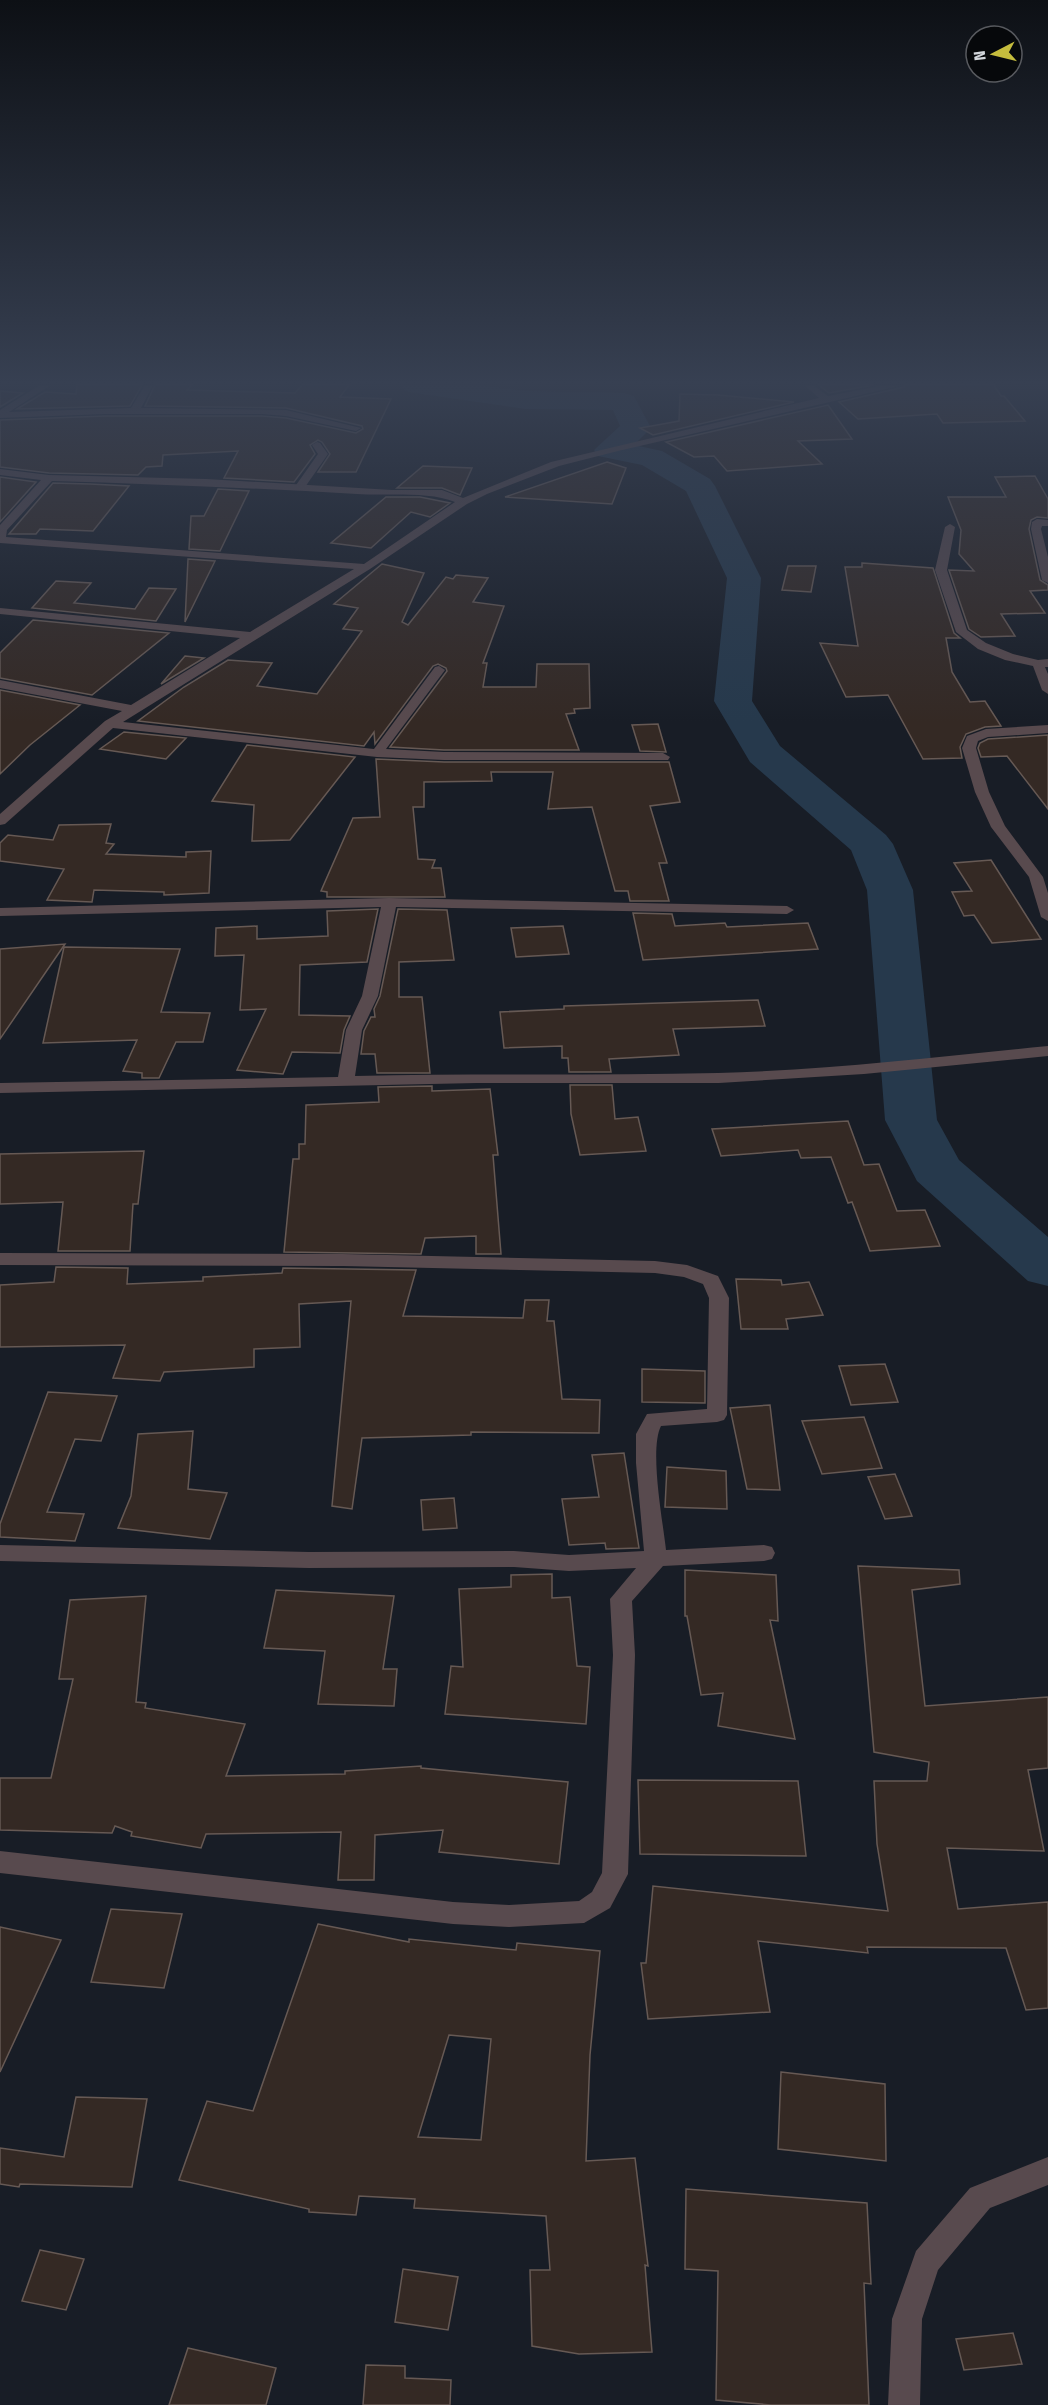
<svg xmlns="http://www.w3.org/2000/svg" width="1048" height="2405" viewBox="0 0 1048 2405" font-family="'Fira Sans Condensed',sans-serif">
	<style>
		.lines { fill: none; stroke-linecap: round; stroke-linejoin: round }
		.river { fill: #26394c; fill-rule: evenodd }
		.building { fill: #342924; stroke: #665954; stroke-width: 1.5; fill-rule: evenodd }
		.lane { fill: #584a4e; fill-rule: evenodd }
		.street { fill: #584a4e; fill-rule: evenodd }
	</style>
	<rect width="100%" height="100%" fill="#181d26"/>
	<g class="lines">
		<path class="river" d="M401,385H477L526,391L624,393L634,396L651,428L634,445L662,451L710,479L715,486L761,578L752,701L780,746L886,835L893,844L913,890L937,1120L959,1160L1048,1237V1286L1028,1281L917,1181L885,1120L867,890L851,850L750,762L714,701L727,578L686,491L642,465L598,456L594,450L620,426L613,410L526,409L415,393L405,391Z"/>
	</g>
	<g class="building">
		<path d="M77,385H142L130,406L17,409L45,392L76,394Z"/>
		<path d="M155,385H192L187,390L295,393L302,385H349L340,397L391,399L356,472H318L330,454L322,442L318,440L310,445L315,454L294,482L224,478L238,451L163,455L162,466L146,467L138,475L49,473L0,467V420L105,416H262L286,418L356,433L363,429L362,426L286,408L145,406Z"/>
		<path d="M819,385H874L829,393Z"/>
		<path d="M905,385H994L1001,396H1004L1025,421L943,423L937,414L858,419L839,402L904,387Z"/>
		<path d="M0,391L23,393L0,407Z"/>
		<path d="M680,394L718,395L794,402L653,435L640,428L679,421Z"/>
		<path d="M828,405L852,439L798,441L822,464L727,471L714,456L694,457L666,442Z"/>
		<path d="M607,462L626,468L612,504L505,497Z"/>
		<path d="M423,466L472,468L460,495L442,488H397Z"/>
		<path d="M1035,476L1048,499V518L1037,517L1031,520L1029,529L1040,580L1048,585V590L1030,591L1045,613L1001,614L1015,636L981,637L969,629L949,570L974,571L959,554L961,530L948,497H1006L995,477Z"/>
		<path d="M0,477L36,482L0,522Z"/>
		<path d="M53,483L90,484L129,486L93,531L40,529L36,534H9Z"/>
		<path d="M218,489L249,491L220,551L189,549L191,516H204Z"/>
		<path d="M386,497H420L450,503L430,517L411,512L371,548L331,543Z"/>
		<path d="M188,559L215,561L185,622Z"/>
		<path d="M862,563L933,568L954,633L960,638H946L952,672L970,702L985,701L1001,726L985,727L966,734L960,747L962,758L923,759L888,695L846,697L820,643L858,646L845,567H862Z"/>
		<path d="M382,564L424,573L402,622L408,625L446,577L453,579L456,575L488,578L473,602L504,606L483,663H487L483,687H536L537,664H589L590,708L574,709L575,713L566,714L579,750H444L390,747L447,671L446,668L438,664L433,666L375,744L374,732L364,746L138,721L184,687L228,660L272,663L257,686L317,694L362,631L343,629L358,608L334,604Z"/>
		<path d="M788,566H816L811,592L782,590Z"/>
		<path d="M56,581L91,583L74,603L135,609L149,588L176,589L156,621L32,608Z"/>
		<path d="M33,620L169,633L92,695L0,678V653Z"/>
		<path d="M185,656L204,658L161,684Z"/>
		<path d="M0,690L80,705L30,745L0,774Z"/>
		<path d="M658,724L666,752L640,751L632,725Z"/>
		<path d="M124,732L186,738L166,759L100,749Z"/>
		<path d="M1048,735V809L1007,756L981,757L978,748L980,743L988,739Z"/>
		<path d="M247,745L355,757L290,840L252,841L254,805L212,801Z"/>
		<path d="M376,759L444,762H669L680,802L650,806L667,863H659L669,901H630L628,891H615L592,807L548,809L553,772H491L492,781L424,782V807H413L418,859L435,860L432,868H441L445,897H327V892L321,891L353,818L380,817Z"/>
		<path d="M111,824L106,843L114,844L106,854L186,857V852L211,851L209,893L164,895V892L94,890L92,902L47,900L64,869L0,861V843L8,835L53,840L59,825Z"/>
		<path d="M991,860L1041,939L992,943L974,915L964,916L952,892L972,891L954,863Z"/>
		<path d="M378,909L367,962L300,965L299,1015L350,1016L344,1030L340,1053L292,1052L283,1074L237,1070L266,1009L240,1010L244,955L215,956L216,928L257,926V939L328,936L327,911Z"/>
		<path d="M398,909L447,910L454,960L399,962V997H422L430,1073H377L375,1054H361L364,1031L371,1017H375L374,1009L380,996Z"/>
		<path d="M633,913L672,914L675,926L725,923L727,927L808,923L818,949L643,960Z"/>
		<path d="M563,926L569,954L516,957L511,928Z"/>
		<path d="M65,944L0,1039V949Z"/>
		<path d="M64,947L180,949L161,1012L210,1013L203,1042H176L159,1078H142V1073L123,1071L137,1040L43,1043Z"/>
		<path d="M758,1000L765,1026L673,1029L679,1055L609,1059L611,1072H569L568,1058H562V1046L504,1048L500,1012L564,1009V1006Z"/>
		<path d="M570,1085H612L615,1119L638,1117L646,1151L580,1155L571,1114Z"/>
		<path d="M432,1086V1091L490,1089L498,1155H493L501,1254H476V1236L425,1238L421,1254L284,1252L293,1159H299V1144H305L306,1105L379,1102L378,1087Z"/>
		<path d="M848,1121L864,1165L879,1164L897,1211L925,1210L940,1246L870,1251L852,1202L848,1203L831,1157L801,1158L798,1150L721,1156L712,1129Z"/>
		<path d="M144,1151L138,1204H133L130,1251H58L63,1202L0,1204V1154Z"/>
		<path d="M56,1267L128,1268L127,1284L203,1281V1277L282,1273L283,1268L416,1270L403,1316L523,1318L525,1300H549L547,1321H554L562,1399L600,1400L599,1433L471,1432V1435L362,1438L352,1509L332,1506L351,1301L299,1304L300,1347L254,1349V1367L164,1372L160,1381L113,1378L125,1345L0,1347V1285L54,1282Z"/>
		<path d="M736,1279L781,1280L782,1285L809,1282L823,1315L786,1319L788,1329H741Z"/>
		<path d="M885,1364L898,1402L851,1405L839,1366Z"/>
		<path d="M642,1369L705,1371V1403L642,1402Z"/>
		<path d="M48,1392L117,1396L101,1441L75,1439L47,1512L84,1514L75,1541L0,1537V1524Z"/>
		<path d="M770,1405L780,1490L747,1489L730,1408Z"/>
		<path d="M864,1417L882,1468L822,1474L802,1421Z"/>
		<path d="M193,1431L188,1489L227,1493L210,1539L118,1528L131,1496L138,1434Z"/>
		<path d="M624,1453L639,1548L606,1549L605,1543L569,1545L562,1499L599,1497L592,1455Z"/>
		<path d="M667,1467L726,1471L727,1509L665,1507Z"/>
		<path d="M895,1474L912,1516L885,1519L868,1477Z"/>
		<path d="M454,1498L457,1528L423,1530L421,1500Z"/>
		<path d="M858,1566L959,1570L960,1584L912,1590L925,1706L1048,1697V1768L1028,1770L1044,1851L947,1848L958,1909L1048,1902V2008L1026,2010L1006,1948L867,1947L868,1953L758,1941L770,2012L648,2019L641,1963H646L653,1886L888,1911L877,1844L874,1781H927L929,1762L874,1752Z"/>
		<path d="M685,1570L776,1575L778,1621L770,1620L795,1739L718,1726L723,1693L701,1695L687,1616H685Z"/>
		<path d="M552,1574V1598L570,1597L577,1666L590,1667L586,1724L445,1714L451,1666L463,1667L459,1589L511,1587V1575Z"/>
		<path d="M276,1590L394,1596L383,1669H397L394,1706L318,1704L325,1651L264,1648Z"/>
		<path d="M146,1596L136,1702L146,1703L145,1708L245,1724L226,1776L345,1774V1771L421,1766V1768L568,1782L559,1864L439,1852L443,1830L375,1835L374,1880H338L341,1832L206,1834L201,1848L131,1836L132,1832L115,1826L112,1833L0,1830V1778H51L73,1679H59L70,1600Z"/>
		<path d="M638,1780L798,1781L806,1856L640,1854Z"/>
		<path d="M111,1909L182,1914L164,1988L91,1982Z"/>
		<path d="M318,1924L409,1942V1939L516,1950L517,1943L600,1951L590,2055L586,2161L635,2158L648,2266L645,2265L652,2352L579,2354L532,2346L530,2270H550L546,2216L414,2208L415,2199L359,2196L356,2215L309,2212V2209L179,2180L207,2101L253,2111ZM449,2035L491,2039L481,2140L418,2137Z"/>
		<path d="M0,1927L61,1940L0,2072Z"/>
		<path d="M781,2072L885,2084L886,2161L778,2149Z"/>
		<path d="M76,2097L147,2099L132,2187L20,2184L19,2187L0,2184V2148L64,2157Z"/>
		<path d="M686,2189L867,2203L871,2284L864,2283L869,2405H771L716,2400L718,2271L685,2269Z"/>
		<path d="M40,2250L84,2259L66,2310L22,2301Z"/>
		<path d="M403,2269L458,2277L448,2330L395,2322Z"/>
		<path d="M1013,2333L1022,2364L964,2370L956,2339Z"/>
		<path d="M188,2348L276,2368L266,2405H169Z"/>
		<path d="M366,2365L405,2366V2378L451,2380L450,2405H363Z"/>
	</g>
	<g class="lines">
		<path class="lane" d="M317,442L320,443L328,454L303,490H295L294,488L318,454L312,445Z"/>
		<g class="street">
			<path d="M40,385H51L9,412L131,408L145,385H153L141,408L286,410L361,428L356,431L286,416L262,414H105L0,418V410Z"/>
			<path d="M804,385H813L828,396L885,385H903L618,451L559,466L487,494L467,504L370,569L123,722L374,749L435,667L439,666L445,670L386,749L444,752L663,753L670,757L668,760H444L377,757L113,728L5,824L0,825V814L105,721L122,711L0,688V680L131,705L240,638L0,614V608L250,632L354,569L0,543V525L41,480L0,475V469L49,475L206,479L392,490H442L463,498L551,462L819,398ZM52,481C153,484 255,488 357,494C387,496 428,491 455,502L364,564L6,537L7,530Z"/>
			<path d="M1037,519L1048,520V526H1042L1041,529L1048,557V583L1042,580L1031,529L1032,522Z"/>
			<path d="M950,524L955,527L947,570L967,630L986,643L1013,654L1038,660L1048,659V667H1045L1048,674V694L1042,690L1033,666L1005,660L978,649L956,632L935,570L945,527Z"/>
			<path d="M1048,725V733L988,737L978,741L976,748L989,792L1005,826L1043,877L1048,893V921L1041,917L1029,877L991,827L975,792L962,748L967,736L986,729Z"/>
			<path d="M389,898L787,906L794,910L787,914L396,907L378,996L362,1030L355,1076C476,1073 597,1076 718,1073C828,1070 938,1057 1048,1046V1056L864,1074L719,1083H477L0,1093V1083L338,1077L346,1030L362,996L381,907L0,916V908Z"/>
			<path d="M0,1253L343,1254L655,1261L687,1265L718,1276L729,1298L727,1415L724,1420L717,1422L661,1426C649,1449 663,1522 666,1550L764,1545L772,1547L775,1553L772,1559L764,1561L663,1566L632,1601L635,1655L628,1874L610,1908L584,1923L509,1927L453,1924L0,1873V1851L453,1902L509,1905L579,1901L592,1892L602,1873L613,1655L610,1599L636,1568L569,1571L514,1567L309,1568L0,1561V1545L309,1552L514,1551L569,1555L644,1551L636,1463V1434L647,1414L707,1409L709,1298L703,1284L684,1277L655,1273L343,1266L0,1265Z"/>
			<path d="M1048,2157V2185L990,2208L938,2270L922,2319L920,2405H888L892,2319L916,2251L970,2188Z"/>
		</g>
	</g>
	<linearGradient id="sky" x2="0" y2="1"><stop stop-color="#0d1015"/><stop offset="0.53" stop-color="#374052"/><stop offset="1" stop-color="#374052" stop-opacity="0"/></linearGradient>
	<rect width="1048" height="722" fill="url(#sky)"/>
	<g transform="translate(994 54) rotate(263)"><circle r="28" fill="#06080b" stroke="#585a5f" stroke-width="1.5"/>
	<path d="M0-4.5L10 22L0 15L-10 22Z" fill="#c5bc3d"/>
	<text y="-9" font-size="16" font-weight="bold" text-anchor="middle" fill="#d2d6dc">N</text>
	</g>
</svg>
